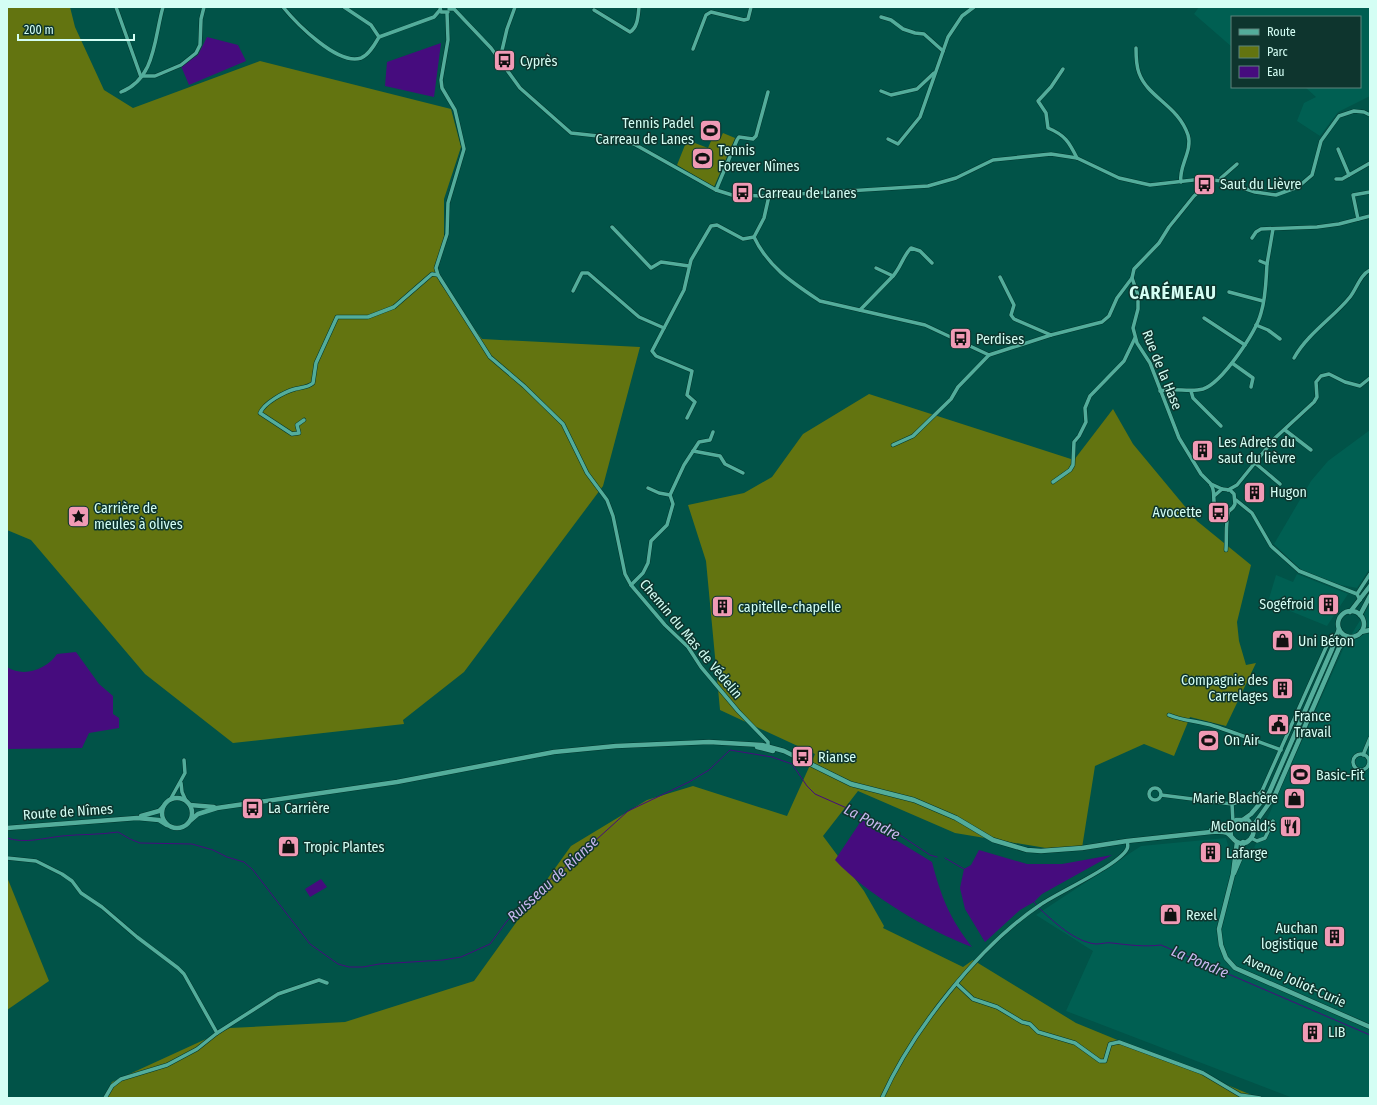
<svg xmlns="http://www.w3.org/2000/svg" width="1377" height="1105" viewBox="0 0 1377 1105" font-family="'Fira Sans Condensed',sans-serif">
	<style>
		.built { fill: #005f52 }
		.green { fill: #637410 }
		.water { fill: #460c7e }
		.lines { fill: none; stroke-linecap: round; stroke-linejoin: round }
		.stream { stroke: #460c7e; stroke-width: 1 }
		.street-casing { stroke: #00362e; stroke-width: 4.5 }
		.secondary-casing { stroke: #00362e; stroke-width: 5.5 }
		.street { stroke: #53ad9b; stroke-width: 3.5 }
		.secondary { stroke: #53ad9b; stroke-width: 4.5 }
		.labels { text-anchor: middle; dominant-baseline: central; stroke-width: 3; stroke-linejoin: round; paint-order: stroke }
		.poi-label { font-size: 14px; fill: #d4fef4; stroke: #0e352e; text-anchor: start }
		.street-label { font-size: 14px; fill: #d4fef4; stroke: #0e352e }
		.water-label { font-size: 15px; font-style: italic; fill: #c8b7ee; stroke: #0e352e }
		.district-label { font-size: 18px; font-weight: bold; letter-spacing: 1px; fill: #d4fef4; stroke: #0e352e }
	</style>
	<rect width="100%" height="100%" fill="#015348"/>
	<g class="built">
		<path d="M1199,7H1370V96L1338,112L1320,136L1297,121L1304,103L1316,97L1305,87H1360V17H1232V47L1194,14Z"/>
		<path d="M1370,430V568L1357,588L1341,585L1300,569L1274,544L1311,481L1328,461Z"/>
		<path d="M1297,574L1348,594L1327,626L1268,602L1276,575L1293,582Z"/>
		<path d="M1370,604V1098H1293L1066,1011L1093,951L1036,915L1141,846L1226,838L1229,849L1254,848L1345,645Z"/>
	</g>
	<g class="green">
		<path d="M7,7H70L75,27L104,90L133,108L260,61L451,109L461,147L444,199V239L435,266L440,283L482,339L640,347L603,486L464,672L403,720L404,724L233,743L145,674L31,540L7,530Z"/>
		<path d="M723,133L735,138L714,187L677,165L687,140L708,148L714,134L721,137Z"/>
		<path d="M869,394L1074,460L1113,409L1133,444L1197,521L1251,565L1237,622L1239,641L1246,665L1256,663L1226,726L1190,717L1174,756L1144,744L1095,766L1082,848H1046L955,833L858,791L823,836L864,891L884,926L883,928L963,967L973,960L1076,1023L1259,1098H103L112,1082L230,1028L345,1022L474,981L571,846L647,800L693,786L787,816L815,754L720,710L706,561L688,505L744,493L772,477L803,434Z"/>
		<path d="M7,877L49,981L7,1010Z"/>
	</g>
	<g class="water">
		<path d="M207,37L238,45L246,61L189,85L181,66L198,55Z"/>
		<path d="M441,43L434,97L385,86L387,62Z"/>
		<path d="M76,652L99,684L113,696V714L119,718V728L89,733L82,748L7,749V667C24,678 47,669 57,654Z"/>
		<path d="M860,819L877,827L875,831L891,837L932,862C941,897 950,919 972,947C929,931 866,894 835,860L859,824Z"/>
		<path d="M979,850L1027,864H1062L1112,855L1042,894L1034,902L1020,910L985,942L965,909L960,888L964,869L971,865Z"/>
		<path d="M321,879L327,887L310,897L305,889Z"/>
	</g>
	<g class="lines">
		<g class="stream">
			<path d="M7,838C25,844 44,838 62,836C81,834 99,835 118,832L130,839L140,843L192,844L213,850L227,857L244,862L253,870L310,944L338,964L349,967H363L379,964L443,960L461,957L490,944L507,921L534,893L575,859L628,811L689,782L709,770L730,750L772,757L792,764L807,786L815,794L858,813L903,837L930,855L937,857"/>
			<path d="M945,858L964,869"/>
			<path d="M1034,902L1037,906"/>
			<path d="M1039,908C1054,922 1075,942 1096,944C1102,944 1107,942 1112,943C1129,945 1144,947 1161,945L1370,1035"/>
		</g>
		<defs>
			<g id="street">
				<path d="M116,7L141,77"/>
				<path d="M283,7C296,23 338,66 361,58C369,55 375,44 379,37"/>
				<path d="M344,7L371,25L379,37L434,17L440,10"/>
				<path d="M440,7L441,12H448"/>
				<path d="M449,9H454L491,48L520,88L571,133L607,137L634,144L716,190L732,195L766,196L928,186L956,178L993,160L1051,154L1077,158L1119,178L1150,185L1202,179L1222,181L1255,192L1276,195L1298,187L1312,175L1321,141L1339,116L1354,111L1364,112L1370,115"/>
				<path d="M594,10L630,32C638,27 638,16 639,7"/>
				<path d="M447,13L448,40L441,80L442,88L455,110L464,149L448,203L447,234L436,268L438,275L490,357L524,386L563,424L587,473L607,500L613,516L625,574L631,585L665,625L688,647L701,667L738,711L768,742V748"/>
				<path d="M881,17L891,20L903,29L915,33L924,34L943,51"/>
				<path d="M1136,48C1136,56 1136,65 1139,73C1148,98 1178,105 1188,135C1193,151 1178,167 1181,182"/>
				<path d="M693,49L706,15L711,12L744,20L748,19L751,7"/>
				<path d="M500,59L507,29L515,7"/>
				<path d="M1063,69L1051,87L1038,101L1046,113L1048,128C1065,135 1069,142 1077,158"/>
				<path d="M142,76H155L181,65L196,53L200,45L201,19L204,7"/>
				<path d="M881,91L891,95L917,89L934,73"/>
				<path d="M121,92C156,78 154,38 163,7"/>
				<path d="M888,139L898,144L920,117L948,37L962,16L974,7"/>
				<path d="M1338,149L1349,175"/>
				<path d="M1336,179H1342L1370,163"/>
				<path d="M1222,181L1221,178L1237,164"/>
				<path d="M716,190L737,140L739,137L753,139L756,136L768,92"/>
				<path d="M769,196L764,218L754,237C768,267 793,283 820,301L925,325L989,355L1051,335L1102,322L1109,316L1117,298L1132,278L1134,269L1159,243L1169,227L1194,196L1213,180"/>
				<path d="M1358,219L1353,195L1370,192"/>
				<path d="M612,227L651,268L661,262L689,266"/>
				<path d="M1252,238L1256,232L1261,229L1317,227L1339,224L1370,216"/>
				<path d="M1267,264L1273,229"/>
				<path d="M893,276C901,267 903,256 911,248L920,251L932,263"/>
				<path d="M1000,277L1014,305L1011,315L1014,319L1051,335"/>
				<path d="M1132,278L1138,295V309L1133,328L1137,343L1150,363L1179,438L1201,474L1211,484L1222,489"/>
				<path d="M573,291L582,273H588L639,317L664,328"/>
				<path d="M1229,292L1263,301"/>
				<path d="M860,310L893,276L876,268"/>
				<path d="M1204,318L1245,345"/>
				<path d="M1256,325L1268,330L1280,339"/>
				<path d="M1294,358C1308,333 1333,318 1350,297C1357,288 1360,275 1370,270"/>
				<path d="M1232,363L1253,378L1251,387"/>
				<path d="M1160,391C1175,387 1189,393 1203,389C1222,383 1256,332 1261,313C1266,297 1266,280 1267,264L1260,261"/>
				<path d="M1191,391L1193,398L1221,426"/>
				<path d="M687,418L695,402L687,395L692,371L656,356L652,351L684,290L691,260L711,226L717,225L743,239L754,237"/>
				<path d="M304,420L297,425L299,433L292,434L260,413C264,403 284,392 295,389C302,387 307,388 313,383L316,363L337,317H368L394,307L432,274L438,275"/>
				<path d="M1285,430L1311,450"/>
				<path d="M893,445L913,436L951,399L958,387L989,355"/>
				<path d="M693,451L720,456L725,464L743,473"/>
				<path d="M1255,463L1280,484"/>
				<path d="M1053,482L1070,470L1073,465L1074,442L1079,436L1086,422L1085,408L1090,396L1124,361L1135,338"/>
				<path d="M1211,485C1217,493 1210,502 1218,510C1226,513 1232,511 1235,504L1234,494L1230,490L1222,489L1214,496"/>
				<path d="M648,488L659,493L670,495"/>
				<path d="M1228,490L1237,485L1275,438L1314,402L1317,397L1316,382L1321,376L1329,374L1345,382L1360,386L1370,378"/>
				<path d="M1236,500L1252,513L1271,546L1299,571L1357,594L1360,600"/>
				<path d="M1226,550C1227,537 1225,522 1229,510"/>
				<path d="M631,585L643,573L648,563L651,541L667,525L673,504L670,495L684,465L699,442L710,440L713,432"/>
				<path d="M1357,594L1370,574"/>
				<path d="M1169,715C1183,721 1199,721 1214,726C1236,733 1259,742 1281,750"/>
				<circle cx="1361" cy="762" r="8"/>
				<path d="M1363,755L1370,738"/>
				<path d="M181,783L182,792L186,801"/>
				<circle cx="1155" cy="794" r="6"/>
				<path d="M1161,795L1232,804L1233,822"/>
				<path d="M170,800L185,773L184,760"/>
				<path d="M1232,804L1258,795L1262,791L1328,643L1336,635"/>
				<path d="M1251,838L1257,841L1265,838L1273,821"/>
				<path d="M7,858L36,861L62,874L72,881L81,893L102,907L137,937L178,968L184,974L217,1033"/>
				<path d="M957,984L973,999L997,1007L1022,1022L1030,1024L1038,1032L1075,1043L1100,1061H1105L1110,1044L1119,1042L1203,1073L1240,1095L1260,1098"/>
				<path d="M105,1098L112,1086L121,1079L167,1065L197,1049L217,1033L278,994L319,980L327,983"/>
				<path d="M882,1098C912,1031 979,946 1040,905C1057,893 1119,865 1127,849C1128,847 1128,844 1127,841"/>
			</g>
			<g id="secondary">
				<circle cx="1351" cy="624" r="13"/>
				<path d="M1350,612L1370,586"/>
				<path d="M1360,615L1370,596"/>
				<path d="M1361,632L1370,630"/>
				<path d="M757,747L773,751"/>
				<circle cx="177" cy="813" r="15"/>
				<path d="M190,805L214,807"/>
				<path d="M141,816L159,811L163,807"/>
				<path d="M1244,819L1251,814L1269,793L1332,649L1339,629"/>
				<path d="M191,820L198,814L217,808L397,782L554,752L616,746L709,742L762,745L784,751L851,784L914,800L956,818L993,840L1027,850L1041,851L1082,848L1127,841L1211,832C1217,832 1222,831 1227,833C1231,835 1233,840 1237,842C1248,847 1256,835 1253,826L1248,820H1236L1230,828L1231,836"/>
				<path d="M1253,826L1275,795L1339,648L1348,637"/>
				<path d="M7,828L137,818L159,820L167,825"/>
				<path d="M1211,830L1232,824"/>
				<path d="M1237,842L1233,874L1219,929L1221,945L1226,958L1235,968L1370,1027"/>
				<path d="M1234,873L1240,859L1243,842"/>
			</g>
		</defs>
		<use href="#street" class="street-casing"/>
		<use href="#secondary" class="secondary-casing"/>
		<use href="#street" class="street"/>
		<use href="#secondary" class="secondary"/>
	</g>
	<defs>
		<symbol id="bus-square" viewBox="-11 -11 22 22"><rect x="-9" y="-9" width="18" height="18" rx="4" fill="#f09ab5" stroke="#0e352e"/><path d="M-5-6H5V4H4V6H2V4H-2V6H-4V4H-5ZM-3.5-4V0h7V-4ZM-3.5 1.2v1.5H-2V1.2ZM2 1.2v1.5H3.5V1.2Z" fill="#111"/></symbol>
		<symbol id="stadium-square" viewBox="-11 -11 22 22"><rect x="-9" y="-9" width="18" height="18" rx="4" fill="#f09ab5" stroke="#0e352e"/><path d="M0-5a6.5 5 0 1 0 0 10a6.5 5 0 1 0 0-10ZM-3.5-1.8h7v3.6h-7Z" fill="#111"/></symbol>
		<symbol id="building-square" viewBox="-11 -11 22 22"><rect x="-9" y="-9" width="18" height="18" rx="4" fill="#f09ab5" stroke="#0e352e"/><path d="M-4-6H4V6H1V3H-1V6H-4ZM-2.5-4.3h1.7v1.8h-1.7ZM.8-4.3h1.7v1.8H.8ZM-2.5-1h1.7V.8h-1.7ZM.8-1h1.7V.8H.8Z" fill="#111"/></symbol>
		<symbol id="sight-square" viewBox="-11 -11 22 22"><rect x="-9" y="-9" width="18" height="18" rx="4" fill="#f09ab5" stroke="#0e352e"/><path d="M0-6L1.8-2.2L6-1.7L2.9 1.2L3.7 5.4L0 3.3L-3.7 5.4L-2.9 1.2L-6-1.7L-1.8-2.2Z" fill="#111"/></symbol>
		<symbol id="shop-square" viewBox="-11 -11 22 22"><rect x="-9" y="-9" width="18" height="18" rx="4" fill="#f09ab5" stroke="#0e352e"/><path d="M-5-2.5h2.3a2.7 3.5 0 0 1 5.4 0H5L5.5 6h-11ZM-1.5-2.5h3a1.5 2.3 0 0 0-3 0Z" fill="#111"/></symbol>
		<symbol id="civic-square" viewBox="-11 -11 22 22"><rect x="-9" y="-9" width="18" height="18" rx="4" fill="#f09ab5" stroke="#0e352e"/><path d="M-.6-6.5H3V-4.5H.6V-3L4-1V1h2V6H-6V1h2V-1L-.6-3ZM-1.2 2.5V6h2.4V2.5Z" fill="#111"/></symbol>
		<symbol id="restaurant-square" viewBox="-11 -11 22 22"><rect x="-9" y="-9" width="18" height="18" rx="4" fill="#f09ab5" stroke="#0e352e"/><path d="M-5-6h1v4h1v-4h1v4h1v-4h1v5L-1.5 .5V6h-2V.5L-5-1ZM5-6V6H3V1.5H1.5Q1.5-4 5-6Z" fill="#111"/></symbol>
	</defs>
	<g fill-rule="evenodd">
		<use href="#bus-square" x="492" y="48" width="25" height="25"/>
		<use href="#stadium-square" x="698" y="118" width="25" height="25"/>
		<use href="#stadium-square" x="690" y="146" width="25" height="25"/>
		<use href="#bus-square" x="1192" y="172" width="25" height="25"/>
		<use href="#bus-square" x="730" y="180" width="25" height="25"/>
		<use href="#bus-square" x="948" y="326" width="25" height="25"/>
		<use href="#building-square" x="1190" y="438" width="25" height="25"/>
		<use href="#building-square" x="1242" y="480" width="25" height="25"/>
		<use href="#bus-square" x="1206" y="500" width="25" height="25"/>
		<use href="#sight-square" x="66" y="504" width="25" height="25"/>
		<use href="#building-square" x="1316" y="592" width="25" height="25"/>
		<use href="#building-square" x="710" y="594" width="25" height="25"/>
		<use href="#shop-square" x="1270" y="628" width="25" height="25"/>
		<use href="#building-square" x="1270" y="676" width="25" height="25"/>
		<use href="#civic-square" x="1266" y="712" width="25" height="25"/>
		<use href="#stadium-square" x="1196" y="728" width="25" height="25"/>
		<use href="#bus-square" x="790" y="744" width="25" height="25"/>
		<use href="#stadium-square" x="1288" y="762" width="25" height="25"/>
		<use href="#shop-square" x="1282" y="786" width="25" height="25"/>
		<use href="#bus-square" x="240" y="796" width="25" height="25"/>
		<use href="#restaurant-square" x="1278" y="814" width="25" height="25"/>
		<use href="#shop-square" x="276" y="834" width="25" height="25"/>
		<use href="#building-square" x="1198" y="840" width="25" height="25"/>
		<use href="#shop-square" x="1158" y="902" width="25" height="25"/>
		<use href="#building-square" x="1322" y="924" width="25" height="25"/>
		<use href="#building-square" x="1300" y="1020" width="25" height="25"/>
	</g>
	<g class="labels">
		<g class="poi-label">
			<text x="520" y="61">Cyprès</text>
			<text x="694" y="123" text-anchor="end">Tennis Padel<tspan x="694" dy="16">Carreau de Lanes</tspan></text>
			<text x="718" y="150">Tennis<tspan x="718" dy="16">Forever Nîmes</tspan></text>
			<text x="1220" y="184">Saut du Lièvre</text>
			<text x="758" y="193">Carreau de Lanes</text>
			<text x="976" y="339">Perdises</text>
			<text x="1218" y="442">Les Adrets du<tspan x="1218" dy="16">saut du lièvre</tspan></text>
			<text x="1270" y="492">Hugon</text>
			<text x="94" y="508">Carrière de<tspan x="94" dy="16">meules à olives</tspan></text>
			<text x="1202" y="512" text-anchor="end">Avocette</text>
			<text x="1314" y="604" text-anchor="end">Sogéfroid</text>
			<text x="738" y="607">capitelle-chapelle</text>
			<text x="1298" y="641">Uni Béton</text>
			<text x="1268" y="680" text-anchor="end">Compagnie des<tspan x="1268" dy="16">Carrelages</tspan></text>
			<text x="1294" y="716">France<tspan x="1294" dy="16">Travail</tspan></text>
			<text x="1224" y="740">On Air</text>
			<text x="818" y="757">Rianse</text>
			<text x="1316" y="775">Basic-Fit</text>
			<text x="1278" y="798" text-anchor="end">Marie Blachère</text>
			<text x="268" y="808">La Carrière</text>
			<text x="1276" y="826" text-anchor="end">McDonald's</text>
			<text x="304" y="847">Tropic Plantes</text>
			<text x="1226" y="853">Lafarge</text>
			<text x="1186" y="915">Rexel</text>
			<text x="1318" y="928" text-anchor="end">Auchan<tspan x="1318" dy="16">logistique</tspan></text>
			<text x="1328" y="1032">LIB</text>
		</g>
		<g class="street-label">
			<text transform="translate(1162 370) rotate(68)">Rue de la Hase</text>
			<text transform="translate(691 639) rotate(50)">Chemin du Mas de Védelin</text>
			<text transform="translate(68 812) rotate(-4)">Route de Nîmes</text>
			<text transform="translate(1295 981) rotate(24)">Avenue Joliot-Curie</text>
		</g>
		<g class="water-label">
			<text transform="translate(872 822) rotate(27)">La Pondre</text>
			<text transform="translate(553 879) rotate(-43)">Ruisseau de Rianse</text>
			<text transform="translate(1200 962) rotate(23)">La Pondre</text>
		</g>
		<g class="district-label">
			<text x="1173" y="293">CARÉMEAU</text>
		</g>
	</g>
	<rect width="1377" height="1105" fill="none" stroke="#d4fef4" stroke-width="16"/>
	<rect x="1231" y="16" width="130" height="72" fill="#0e352e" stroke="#5d857d"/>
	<rect x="1239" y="29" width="20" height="6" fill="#53ad9b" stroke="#5d857d"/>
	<text x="1267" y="36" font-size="12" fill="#d4fef4">Route</text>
	<rect x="1239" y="46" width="20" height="12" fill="#637410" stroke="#5d857d"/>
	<text x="1267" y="56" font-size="12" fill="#d4fef4">Parc</text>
	<rect x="1239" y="66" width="20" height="12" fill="#460c7e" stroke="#5d857d"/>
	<text x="1267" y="76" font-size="12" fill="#d4fef4">Eau</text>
	<path d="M18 34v6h116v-6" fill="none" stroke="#d4fef4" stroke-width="2"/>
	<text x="24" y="34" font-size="12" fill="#d4fef4" stroke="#0e352e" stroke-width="3" paint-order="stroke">200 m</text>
</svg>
